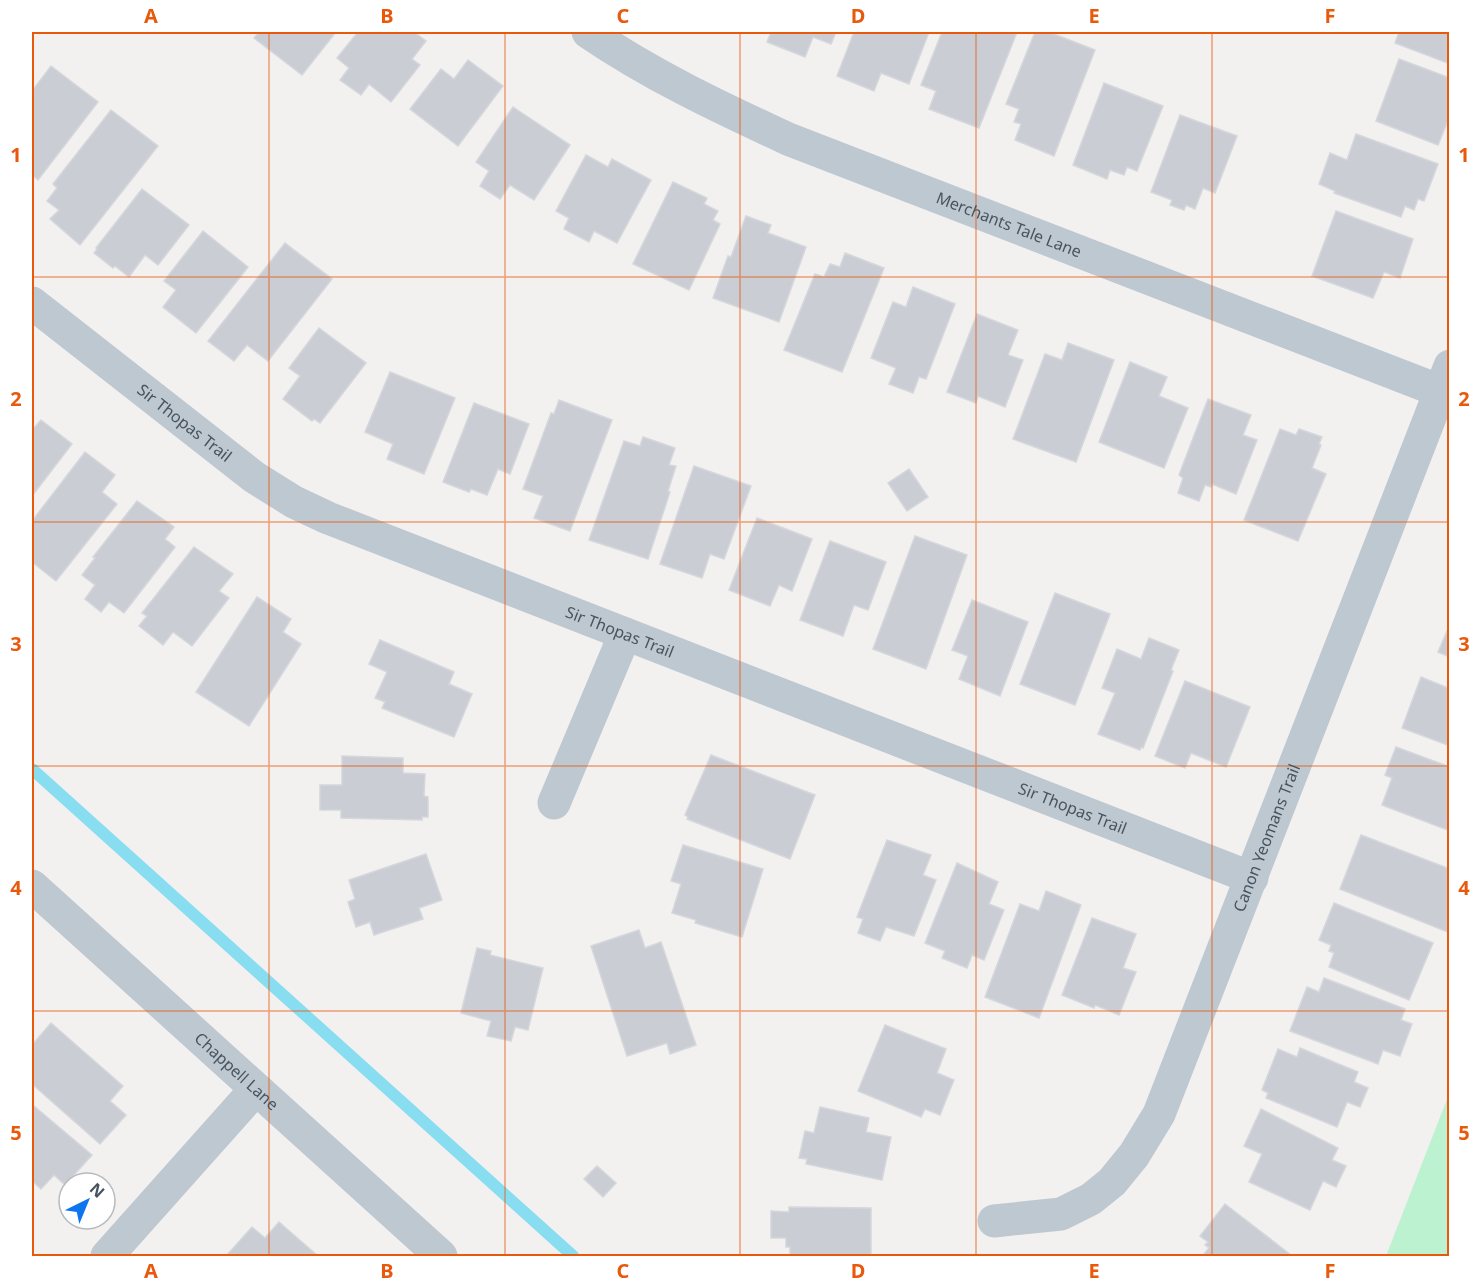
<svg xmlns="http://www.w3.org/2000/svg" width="1481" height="1288" viewBox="0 0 1481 1288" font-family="'Noto Sans',sans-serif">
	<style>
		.green { fill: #bdf2d1 }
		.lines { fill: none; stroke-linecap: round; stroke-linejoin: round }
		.stream { stroke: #88ddf1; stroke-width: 12 }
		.building { fill: #cacdd3; stroke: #d4d7dc; stroke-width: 1.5 }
		.street { stroke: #bdc8d0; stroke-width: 33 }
		.grid { fill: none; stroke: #e8590c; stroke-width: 1.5; stroke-opacity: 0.55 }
		.labels { text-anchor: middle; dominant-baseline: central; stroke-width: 4.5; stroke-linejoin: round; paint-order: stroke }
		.street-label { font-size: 16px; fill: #47545f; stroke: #fff }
		.neatline { fill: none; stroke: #e8590c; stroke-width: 2 }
		.grid-label { font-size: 20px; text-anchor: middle; font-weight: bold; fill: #e8590c }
	</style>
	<rect width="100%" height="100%" fill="#f3f0f0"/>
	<path class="green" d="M1449,1094V1256H1386Z"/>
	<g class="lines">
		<path class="stream" d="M32,769L573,1256"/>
	</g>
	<g class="building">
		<path d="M259,32H336L302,75L254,38Z"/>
		<path d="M358,32H414L426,41L412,59L420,65L391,102L369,84L361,95L340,80L349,68L337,58Z"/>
		<path d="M771,32H836L831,44L813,37L805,57L767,42Z"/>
		<path d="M854,32H929L909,84L881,73L874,91L837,76Z"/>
		<path d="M942,32H1017L979,128L929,109L936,91L921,85Z"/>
		<path d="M1035,32H1049L1095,50L1054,156L1015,140L1021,124L1014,122L1019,109L1006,104Z"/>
		<path d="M1399,32H1450V64L1395,43Z"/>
		<path d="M1399,59L1450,78V124L1447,123L1438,145L1376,121Z"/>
		<path d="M468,60L503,86L458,146L410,109L441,69L454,79Z"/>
		<path d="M51,66L98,102L38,180L32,175V91Z"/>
		<path d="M1104,83L1163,106L1137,171L1127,167L1124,175L1110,170L1107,179L1073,165Z"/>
		<path d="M513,107L570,145L534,200L510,185L500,199L480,186L489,171L476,162Z"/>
		<path d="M111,110L158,146L80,245L50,219L59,210L47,201L57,188L53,184Z"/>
		<path d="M1180,115L1237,136L1215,193L1203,188L1195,209L1186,205L1184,210L1170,205L1172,200L1151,192Z"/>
		<path d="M1356,134L1438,164L1424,201L1418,199L1414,210L1405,206L1401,217L1334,193L1335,191L1319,184L1330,153L1347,160Z"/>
		<path d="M586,155L608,167L612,159L651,180L617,243L594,231L589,242L564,229L569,218L556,211Z"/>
		<path d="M673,182L707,198L704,204L718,211L713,220L720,224L689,290L633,264Z"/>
		<path d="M142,189L189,225L158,265L145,255L129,277L115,266L113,268L94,253L97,249L96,248Z"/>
		<path d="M1336,211L1413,239L1400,278L1384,272L1373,298L1312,276Z"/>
		<path d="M746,216L771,225L768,233L806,247L779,322L713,298L728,256L731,257Z"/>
		<path d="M203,231L248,267L196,333L163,307L176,290L164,281Z"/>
		<path d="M285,243L332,279L268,361L247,345L234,361L208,341Z"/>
		<path d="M845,253L884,268L842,372L784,350L815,274L824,277L830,264L840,267Z"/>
		<path d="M913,287L955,304L926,379L919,377L913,393L889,384L896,368L871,358L893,302L906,307Z"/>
		<path d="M977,314L1018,330L1008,355L1023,360L1005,407L978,396L976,403L947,392Z"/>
		<path d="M319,328L366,363L320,423L314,419L312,421L283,399L300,376L289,368Z"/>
		<path d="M1068,343L1114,360L1076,462L1013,439L1045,354L1062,360Z"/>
		<path d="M1130,362L1167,377L1159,396L1188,408L1164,468L1099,442Z"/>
		<path d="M390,372L455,398L424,474L387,459L393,444L365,432Z"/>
		<path d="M1208,399L1251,415L1243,435L1257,440L1236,494L1212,484L1211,487L1205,485L1199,501L1178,493L1183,478L1179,475Z"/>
		<path d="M559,400L612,420L570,531L534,518L543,496L523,489L551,413L554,414Z"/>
		<path d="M474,403L529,424L510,474L498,469L487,495L471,489L469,492L443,482Z"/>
		<path d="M41,420L72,444L32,496V430Z"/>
		<path d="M1280,429L1296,435L1299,429L1322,437L1319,444L1321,445L1312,468L1326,474L1298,541L1244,520Z"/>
		<path d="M643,437L675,448L669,465L676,466L668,491L670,492L648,559L589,540L624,441L640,446Z"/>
		<path d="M85,452L115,475L102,492L117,504L56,581L32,562V521Z"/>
		<path d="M694,466L751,486L724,559L710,554L702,578L660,564Z"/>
		<path d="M909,469L928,497L907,511L888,483Z"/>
		<path d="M137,501L174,527L165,539L175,547L124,613L109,602L101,612L85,599L95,585L82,575L95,558L93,557Z"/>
		<path d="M757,518L812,539L792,591L779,585L770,606L729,590Z"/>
		<path d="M915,536L967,555L926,669L873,649Z"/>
		<path d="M830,541L886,562L868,610L854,605L843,636L800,620Z"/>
		<path d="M194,547L233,574L219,591L229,598L192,646L173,632L163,645L139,626L147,616L142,613Z"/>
		<path d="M1055,593L1110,614L1075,705L1020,684Z"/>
		<path d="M257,597L291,619L283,632L301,644L249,726L196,692Z"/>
		<path d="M972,600L1028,622L1000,696L959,679L968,656L952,650Z"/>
		<path d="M1450,624V657L1438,652Z"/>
		<path d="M1149,638L1179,650L1171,670L1173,671L1143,748L1141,747L1140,750L1098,734L1115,693L1102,688L1117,649L1141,659Z"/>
		<path d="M380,640L454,672L449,684L472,694L454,737L382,708L385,702L375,698L387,672L369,664Z"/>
		<path d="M1421,677L1448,688L1450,684V746L1402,728Z"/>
		<path d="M1185,681L1250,707L1226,767L1191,753L1185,768L1155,756Z"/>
		<path d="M1396,747L1450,767V831L1382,805L1392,778L1385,775Z"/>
		<path d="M711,755L815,795L790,859L687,819L688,817L685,815Z"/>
		<path d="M342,756L403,758V773L425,774L424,796L428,797V817H422V820L341,818V810H320V785H342Z"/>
		<path d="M1361,835L1450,869V933L1340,889Z"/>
		<path d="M887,840L931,855L923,875L936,880L914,936L886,927L880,941L858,933L863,919L857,917Z"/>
		<path d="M683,845L763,869L742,937L695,923L696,920L672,913L681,884L671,881Z"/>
		<path d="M426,854L442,900L419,908L423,919L374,935L370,922L356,927L348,902L355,899L349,880Z"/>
		<path d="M957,863L998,882L989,904L1004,910L984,960L972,955L967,968L942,958L945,951L925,943Z"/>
		<path d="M1046,891L1081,905L1039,1018L985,997L1020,904L1039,911Z"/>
		<path d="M1334,903L1433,943L1409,1000L1329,967L1334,953L1329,951L1331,945L1319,940Z"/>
		<path d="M1092,918L1136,934L1123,968L1136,972L1119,1015L1095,1005L1094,1008L1062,995Z"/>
		<path d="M639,930L645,948L661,942L696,1045L670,1054L667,1043L627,1056L591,946Z"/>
		<path d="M477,948L491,951L490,955L543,968L528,1030L515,1027L511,1041L487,1036L491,1021L461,1013Z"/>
		<path d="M1324,978L1405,1009L1401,1020L1412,1024L1400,1056L1383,1050L1378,1064L1290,1031L1307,987L1319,992Z"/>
		<path d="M51,1023L123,1086L110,1101L126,1115L100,1144L32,1084V1045Z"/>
		<path d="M885,1025L946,1049L937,1073L954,1080L940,1115L925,1109L921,1117L858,1091Z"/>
		<path d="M1300,1048L1358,1072L1354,1082L1368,1088L1360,1107L1347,1102L1337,1127L1266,1098L1268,1093L1262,1090L1278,1049L1297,1057Z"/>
		<path d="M34,1106L92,1155L65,1185L54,1175L41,1189L32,1181V1109Z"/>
		<path d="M820,1107L869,1118L866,1132L891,1137L882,1180L806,1164L807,1159L799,1158L805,1131L814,1133Z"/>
		<path d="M1261,1109L1338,1148L1332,1160L1346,1166L1336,1187L1323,1181L1310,1210L1249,1182L1262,1154L1244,1146Z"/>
		<path d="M597,1166L616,1183L603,1197L584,1179Z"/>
		<path d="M1225,1204L1291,1255L1289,1256H1206L1204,1254L1209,1248L1205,1245L1208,1242L1200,1236Z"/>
		<path d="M789,1207L871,1208V1255L790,1256V1247H786V1238H771V1211L789,1212Z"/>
		<path d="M279,1222L318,1256H226L252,1227L265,1238Z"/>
	</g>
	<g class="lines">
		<g class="street">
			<path id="s1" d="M588,32C651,75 719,107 788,139L1440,391"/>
			<path id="s2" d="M32,303L254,477L294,502L328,518L1252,878"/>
			<path d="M554,803L625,634"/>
			<path id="s3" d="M32,886L441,1256"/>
			<path id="s4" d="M994,1221L1061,1214L1091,1199L1112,1182L1134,1155L1159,1114L1450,366"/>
			<path d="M107,1256L255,1090"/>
		</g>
	</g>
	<path class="grid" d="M269,32V1256M505,32V1256M740,32V1256M976,32V1256M1212,32V1256M32,277H1450M32,522H1450M32,766H1450M32,1011H1450"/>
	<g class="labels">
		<g class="street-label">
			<text stroke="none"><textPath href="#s1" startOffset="464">Merchants Tale Lane</textPath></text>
			<text stroke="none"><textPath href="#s2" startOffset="194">Sir Thopas Trail</textPath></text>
			<text stroke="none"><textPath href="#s2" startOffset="680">Sir Thopas Trail</textPath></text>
			<text stroke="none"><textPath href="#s2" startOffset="1166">Sir Thopas Trail</textPath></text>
			<text stroke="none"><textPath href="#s4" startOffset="507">Canon Yeomans Trail</textPath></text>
			<text stroke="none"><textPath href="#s3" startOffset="276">Chappell Lane</textPath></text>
		</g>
	</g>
	<rect width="1481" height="1288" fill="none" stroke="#ffffff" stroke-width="66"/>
	<g transform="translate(87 1201) rotate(43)"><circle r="28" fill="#ffffff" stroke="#b5bbbf" stroke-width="1.5"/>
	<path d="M0-4.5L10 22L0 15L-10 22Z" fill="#0e75ef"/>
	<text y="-9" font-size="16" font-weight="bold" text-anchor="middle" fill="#47545f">N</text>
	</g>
	<rect x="33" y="33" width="1415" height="1222" class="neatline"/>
	<g class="grid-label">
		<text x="151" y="23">A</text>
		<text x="387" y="23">B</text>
		<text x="623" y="23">C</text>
		<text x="858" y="23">D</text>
		<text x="1094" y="23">E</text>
		<text x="1330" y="23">F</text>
		<text x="16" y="162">1</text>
		<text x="1464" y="162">1</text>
		<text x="16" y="406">2</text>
		<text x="1464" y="406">2</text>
		<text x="16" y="651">3</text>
		<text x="1464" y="651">3</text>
		<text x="16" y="895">4</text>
		<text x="1464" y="895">4</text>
		<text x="16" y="1140">5</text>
		<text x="1464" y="1140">5</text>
		<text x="151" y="1278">A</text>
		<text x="387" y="1278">B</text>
		<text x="623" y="1278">C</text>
		<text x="858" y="1278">D</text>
		<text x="1094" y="1278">E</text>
		<text x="1330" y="1278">F</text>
	</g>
</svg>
